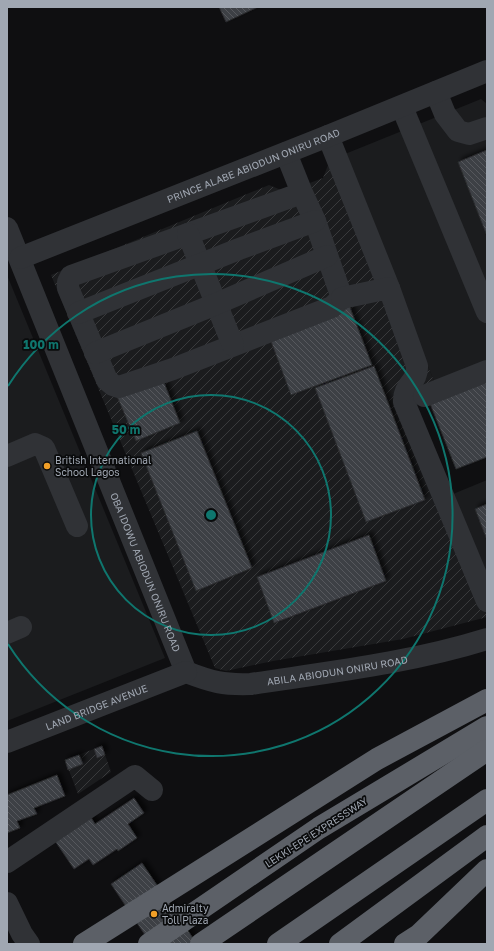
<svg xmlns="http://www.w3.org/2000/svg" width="494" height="951" viewBox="0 0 494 951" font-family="'Golos Text',sans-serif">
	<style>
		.built { fill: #1b1c1e }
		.industrial { fill: url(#industrial-furrows) }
		.building { fill: url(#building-back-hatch); stroke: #292a2d; filter: url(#shadow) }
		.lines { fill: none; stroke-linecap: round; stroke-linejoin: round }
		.minor { stroke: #303236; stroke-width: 22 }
		.highway { stroke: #5c6067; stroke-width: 22 }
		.ring { fill: none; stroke: #0f766e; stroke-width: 2 }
		.poi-dot { fill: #f19f27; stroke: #0a0b0c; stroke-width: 1.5 }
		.labels { text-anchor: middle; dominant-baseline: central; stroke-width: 3.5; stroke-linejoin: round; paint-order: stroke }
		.street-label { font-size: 10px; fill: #a0a7b2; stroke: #0a0b0c }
		.poi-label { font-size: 10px; fill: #a0a7b2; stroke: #0a0b0c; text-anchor: start }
		.centre { fill: #0f766e; stroke: #0a0b0c; stroke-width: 2 }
		.ring-label { font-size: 12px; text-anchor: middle; font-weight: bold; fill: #0f766e; stroke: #0a0b0c; stroke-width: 3.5; stroke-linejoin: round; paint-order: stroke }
	</style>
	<defs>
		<pattern id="industrial-furrows" width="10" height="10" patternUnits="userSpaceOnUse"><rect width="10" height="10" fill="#1b1c1e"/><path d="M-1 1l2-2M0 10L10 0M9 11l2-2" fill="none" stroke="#393a3c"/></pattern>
		<pattern id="building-back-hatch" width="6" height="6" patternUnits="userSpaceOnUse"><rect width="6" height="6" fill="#3e4044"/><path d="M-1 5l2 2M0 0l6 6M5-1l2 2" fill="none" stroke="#57595d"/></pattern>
		<filter id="shadow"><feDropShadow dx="3.5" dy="-3.5" stdDeviation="2" flood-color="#0009"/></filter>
	</defs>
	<rect width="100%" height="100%" fill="#0f0f11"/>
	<g class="built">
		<path d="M481,99L487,104V367L437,388L340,156Z"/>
		<path d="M7,275L165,658L7,721Z"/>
		<path d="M487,480V575L453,494Z"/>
	</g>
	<g class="industrial">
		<path d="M340,156L437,388L413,398L487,575V617L403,639L273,661L226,671L215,668L51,275L269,185L286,192L323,178L330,160Z"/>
		<path d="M102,746L111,772L78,794L65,760Z"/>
	</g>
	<g class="building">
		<path d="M219,7H258L226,22Z"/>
		<path d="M487,150V236L458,162Z"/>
		<path d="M349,305L372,365L291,395L269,336Z"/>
		<path d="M374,366L425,500L366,522L315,388Z"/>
		<path d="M161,375L180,423L136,441L116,394Z"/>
		<path d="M487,378V457L456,469L429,401Z"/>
		<path d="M197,431L252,568L196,591L141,453Z"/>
		<path d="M487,504V540L475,509Z"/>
		<path d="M369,535L386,581L274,623L257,577Z"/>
		<path d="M102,746L105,755L97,758L94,749Z"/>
		<path d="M79,755L83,764L68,770L65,760Z"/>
		<path d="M57,775L65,796L34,808L37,814L17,821L20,828L7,833V795Z"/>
		<path d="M134,798L144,813L128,824L137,838L118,851L117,849L93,865L89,859L74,869L53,838L89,814L95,824Z"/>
		<path d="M142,863L197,944H151L111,884Z"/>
	</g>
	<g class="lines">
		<g class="minor">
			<path d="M436,92L445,114L458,131L469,134L487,128"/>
			<path d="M402,107L487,312"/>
			<path d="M328,136L389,288"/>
			<path d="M286,153L302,193L315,221L342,298L332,307L173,369L119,387L113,385L107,380L68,288V282L71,276L302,193"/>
			<path id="s1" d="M7,228L186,672"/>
			<path d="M188,234L233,345"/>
			<path id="s2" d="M20,258L328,136L487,71"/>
			<path d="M342,298L389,288L417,366C418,383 403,384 404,402L487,601"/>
			<path d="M78,313L239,249L315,221"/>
			<path d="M95,353L216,304L327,256"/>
			<path d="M424,396L487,371"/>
			<path d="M7,456L35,444L44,448L77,526"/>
			<path d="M7,633L21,627"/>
			<path id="s3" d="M186,672C212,682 223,685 251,684C330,672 410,663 487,639"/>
			<path id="s4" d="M7,742L186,672"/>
			<path d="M7,862L135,776L152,790"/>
			<path d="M7,903L22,934L29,944"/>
		</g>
		<g class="highway">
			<path d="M84,944L377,759L487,700"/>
			<path d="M149,944L319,828L487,727"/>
			<path d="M201,944L487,750"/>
			<path d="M278,944L487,800"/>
			<path d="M340,944L487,836"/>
			<path d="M405,944L419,935L487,870"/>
		</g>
	</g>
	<g class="ring">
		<circle cx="211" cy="515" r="120"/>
		<path d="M8 386A241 241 0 1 1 8 644"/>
	</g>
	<g class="poi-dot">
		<circle cx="47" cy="466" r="4"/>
		<circle cx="154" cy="914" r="4"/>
	</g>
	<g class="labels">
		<g class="street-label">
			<text stroke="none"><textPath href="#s2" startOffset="251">PRINCE ALABE ABIODUN ONIRU ROAD</textPath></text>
			<text stroke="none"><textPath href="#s1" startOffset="371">OBA IDOWU ABIODUN ONIRU ROAD</textPath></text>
			<text stroke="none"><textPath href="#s3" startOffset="154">ABILA ABIODUN ONIRU ROAD</textPath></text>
			<text stroke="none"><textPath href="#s4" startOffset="96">LAND BRIDGE AVENUE</textPath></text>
			<text transform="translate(316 832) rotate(-33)">LEKKI-EPE EXPRESSWAY</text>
		</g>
		<g class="poi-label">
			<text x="55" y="460">British International<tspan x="55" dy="12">School Lagos</tspan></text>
			<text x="162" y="908">Admiralty<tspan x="162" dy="12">Toll Plaza</tspan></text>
		</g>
	</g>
	<circle cx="211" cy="515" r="6" class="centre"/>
	<g class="ring-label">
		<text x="41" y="349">100 m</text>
		<text x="126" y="434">50 m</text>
	</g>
	<rect width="494" height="951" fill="none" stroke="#a0a7b2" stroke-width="16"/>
</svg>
